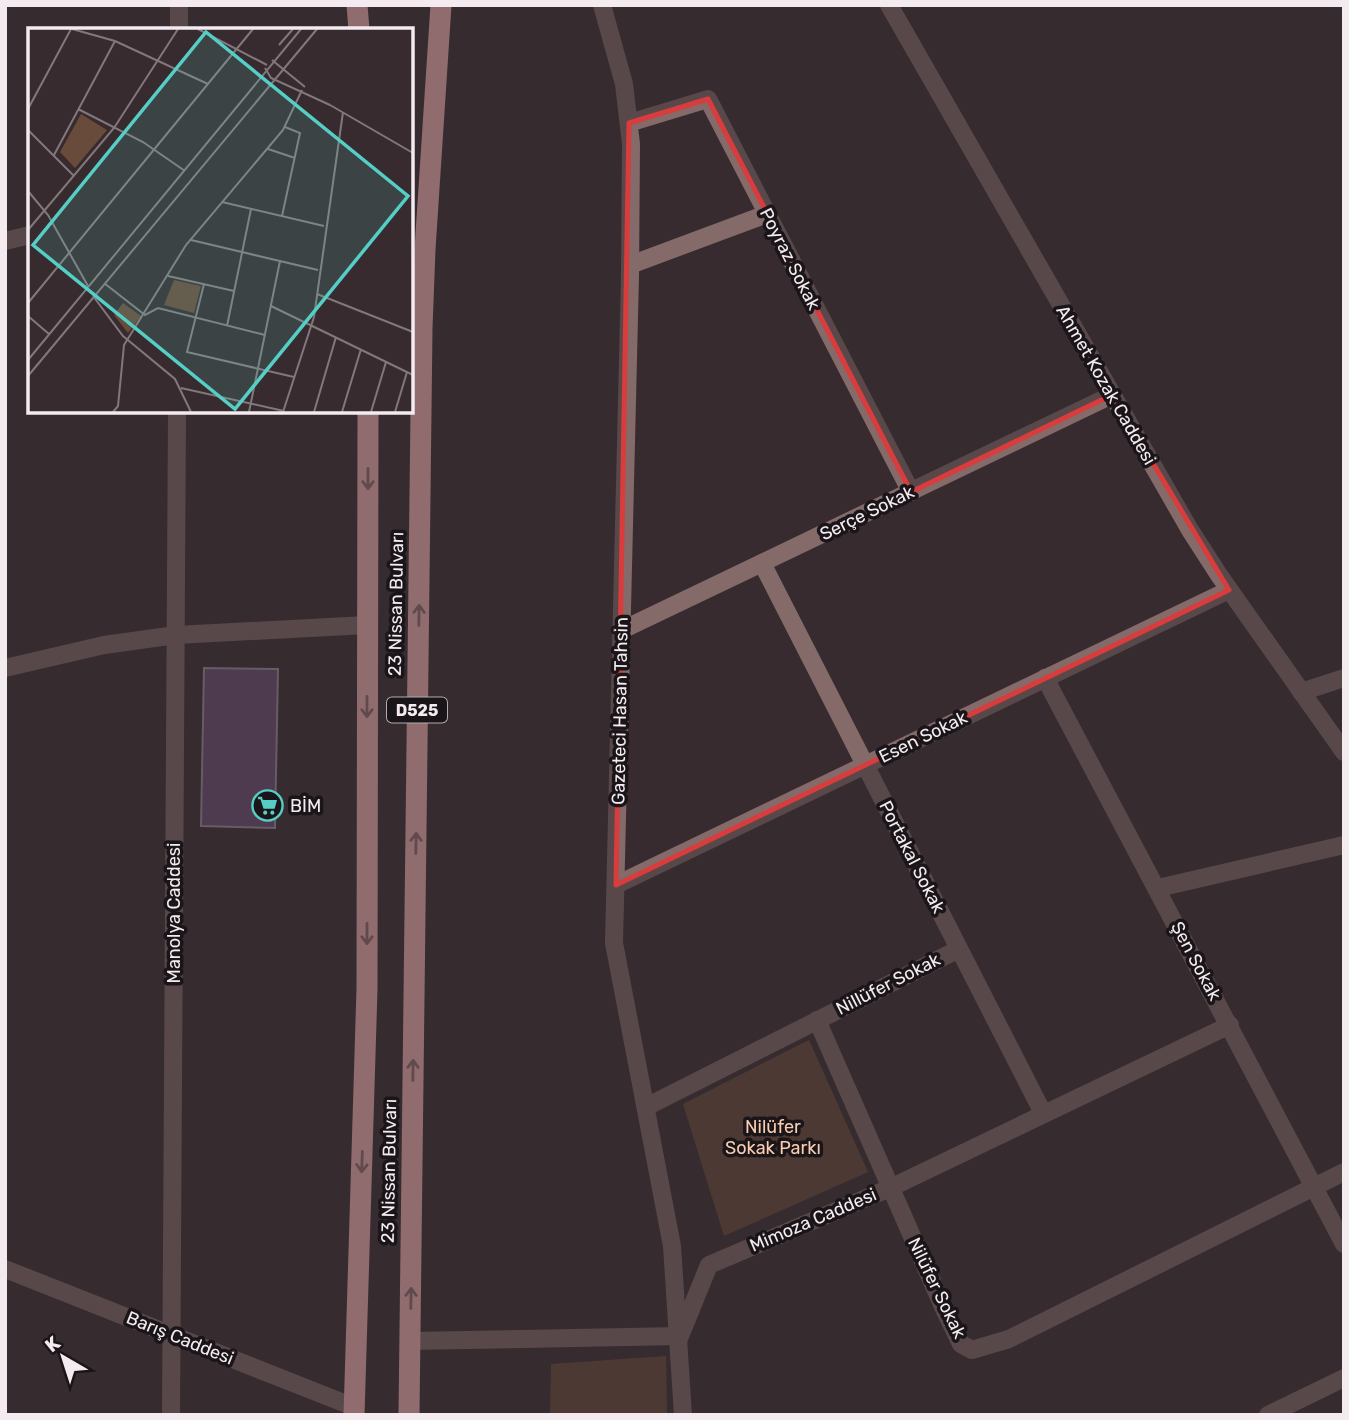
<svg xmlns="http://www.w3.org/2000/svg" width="1349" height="1420" viewBox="0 0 1349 1420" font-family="Rubik,sans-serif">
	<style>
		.green { fill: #684b3b }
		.building { fill: #6c4e78; stroke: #a198a4; stroke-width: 2 }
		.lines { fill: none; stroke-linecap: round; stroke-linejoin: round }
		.minor { stroke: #846a69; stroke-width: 18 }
		.highway { stroke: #fcbbba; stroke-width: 21 }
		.oneway { stroke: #967071 }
		.marked { fill: none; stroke: #d93c3c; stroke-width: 5; stroke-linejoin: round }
		.labels { text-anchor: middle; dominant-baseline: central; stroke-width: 7; stroke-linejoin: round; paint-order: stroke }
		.shield { fill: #1a1518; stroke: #b2abae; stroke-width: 2 }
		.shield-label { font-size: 16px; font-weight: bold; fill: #f3ebef }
		.street-label { font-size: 18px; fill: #f3ebef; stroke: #1a1518 }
		.poi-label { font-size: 18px; fill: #f3ebef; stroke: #1a1518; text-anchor: start }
		.park-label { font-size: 18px; fill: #faccb1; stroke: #1a1518 }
		.inset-road { fill: none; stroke: #82787c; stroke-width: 2 }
		.view { fill: #55cec5; fill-opacity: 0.15; stroke: #55cec5; stroke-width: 3.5 }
		.inset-edge { fill: none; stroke: #f3ebef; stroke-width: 3.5 }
	</style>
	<rect width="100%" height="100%" fill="#372b30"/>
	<g class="green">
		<path d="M809,1040L868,1172L724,1236L683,1104Z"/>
		<path d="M666,1356L667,1415H550L551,1364Z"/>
	</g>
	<path class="building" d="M204,668L278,669L275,828L201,826Z"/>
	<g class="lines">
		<g class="minor">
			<path d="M602,5L624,84L631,144L630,275L614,943L672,1246L683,1415"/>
			<path d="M889,5L1190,530L1219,575L1344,752"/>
			<path d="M179,30V5"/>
			<path d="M629,123L708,99L911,492"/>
			<path d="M5,241L30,235"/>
			<path d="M630,265L767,214"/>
			<path d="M762,563L1043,1113"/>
			<path d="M622,630L1112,395"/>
			<path d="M5,668L104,645L176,635L367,625"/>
			<path d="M1045,678L1344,1244"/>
			<path d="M1301,692L1344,678"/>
			<path d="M616,885L1229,590"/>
			<path d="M1158,888L1344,845"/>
			<path d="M817,1020L944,1309L961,1344L972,1350L1009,1339L1344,1172"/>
			<path d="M646,1107L959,949"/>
			<path d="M5,1269L354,1407"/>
			<path d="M410,1341L680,1336L709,1265L890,1188L1230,1025"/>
			<path d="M171,1415L177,411"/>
			<path d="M1268,1415L1344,1378"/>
		</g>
		<g class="highway">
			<path d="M357,5L359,30"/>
			<path d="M354,1415L367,989L368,411"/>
			<path d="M409,1415L422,328L425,249L441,5"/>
		</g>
	</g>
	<defs><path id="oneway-shaft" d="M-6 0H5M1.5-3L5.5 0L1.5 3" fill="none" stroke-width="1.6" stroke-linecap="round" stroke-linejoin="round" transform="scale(1.75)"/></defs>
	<g class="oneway">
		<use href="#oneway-shaft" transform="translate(368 479) rotate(90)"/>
		<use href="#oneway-shaft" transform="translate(419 615) rotate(-89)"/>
		<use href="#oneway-shaft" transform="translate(367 707) rotate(90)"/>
		<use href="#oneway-shaft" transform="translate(416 843) rotate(-89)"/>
		<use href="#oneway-shaft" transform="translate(367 934) rotate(90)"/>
		<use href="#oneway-shaft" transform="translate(413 1070) rotate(-89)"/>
		<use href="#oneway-shaft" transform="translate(362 1162) rotate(92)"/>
		<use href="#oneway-shaft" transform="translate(411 1298) rotate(-89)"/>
	</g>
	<path d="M0 0H1349V1420H0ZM708,99L911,492L1112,395L1229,590L616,885L629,123Z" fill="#372b30" fill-opacity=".55" fill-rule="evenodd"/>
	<path class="marked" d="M708,99L911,492L1112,395L1229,590L616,885L629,123Z"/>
	<defs>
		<symbol id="supermarket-ring" viewBox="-11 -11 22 22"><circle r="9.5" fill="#1a1518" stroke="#55cec5" stroke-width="1.5"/><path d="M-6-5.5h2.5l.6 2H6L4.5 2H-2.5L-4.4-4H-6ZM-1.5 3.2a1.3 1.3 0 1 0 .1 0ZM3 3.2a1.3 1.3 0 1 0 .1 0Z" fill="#55cec5"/></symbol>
	</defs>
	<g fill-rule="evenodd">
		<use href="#supermarket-ring" x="250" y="788" width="35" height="35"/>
	</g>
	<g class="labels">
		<rect class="shield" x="387" y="697.5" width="60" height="25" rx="5"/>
		<g class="shield-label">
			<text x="417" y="710">D525</text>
		</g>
		<g class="street-label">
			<text transform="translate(790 259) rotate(63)">Poyraz Sokak</text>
			<text transform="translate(1106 385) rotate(60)">Ahmet Kozak Caddesi</text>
			<text transform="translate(867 513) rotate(-26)">Serçe Sokak</text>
			<text transform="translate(396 604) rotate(-89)">23 Nissan Bulvarı</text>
			<text transform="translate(620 711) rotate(-89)">Gazeteci Hasan Tahsin</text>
			<text transform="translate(923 737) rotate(-26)">Esen Sokak</text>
			<text transform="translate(912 857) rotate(63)">Portakal Sokak</text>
			<text transform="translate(174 913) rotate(-90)">Manolya Caddesi</text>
			<text transform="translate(1196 961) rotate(62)">Şen Sokak</text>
			<text transform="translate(888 984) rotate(-27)">Nillüfer Sokak</text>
			<text transform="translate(389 1171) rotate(-89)">23 Nissan Bulvarı</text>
			<text transform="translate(813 1220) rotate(-23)">Mimoza Caddesi</text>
			<text transform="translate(937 1288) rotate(64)">Nilüfer Sokak</text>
			<text transform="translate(180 1338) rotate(22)">Barış Caddesi</text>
		</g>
		<g class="poi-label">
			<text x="290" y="806">BİM</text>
		</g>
		<g class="park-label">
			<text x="773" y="1127">Nilüfer<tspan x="773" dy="21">Sokak Parkı</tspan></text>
		</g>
	</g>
	<g transform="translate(28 28)">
		<rect width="385" height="385" fill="#372b30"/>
		<path d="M53,86L79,102L47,140L32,124ZM146,252L173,258L166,285L136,277ZM95,275L113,288L100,305L86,287Z" fill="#684b3b"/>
		<path class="inset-road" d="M44,1L87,13L180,56M170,1L239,37M251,17L265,1M244,32L277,59M237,40L243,50L302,77M302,77L385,125M0,81L43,1M50,81L115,114L157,143M0,102L45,147M240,121L267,130M26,127L87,13M0,163L20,187L60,258M194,174L296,198M254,188L272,105L257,99M0,202L86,100L150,1M163,212L290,242M140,248L206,263M76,255L117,287L130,280L237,307M176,256L159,324L266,349M289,266L385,304M65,268L95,308L147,351L163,384M0,275L225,1M243,278L385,347M0,288L21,306M199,298L223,181M0,332L273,1M0,348L289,1M153,360L256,383M85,384L90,378L96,317L158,217L255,102L274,62M221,384L252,233M255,384L286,289L315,84M286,384L308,309M314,384L333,321M343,384L358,334M367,384L379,344"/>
		<path class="view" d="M178,4L380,168L207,381L5,217Z"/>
		<rect width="385" height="385" class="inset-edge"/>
	</g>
	<rect width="1349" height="1420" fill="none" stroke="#f3ebef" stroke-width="14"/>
	<g transform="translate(63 1357) rotate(321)" stroke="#1a1518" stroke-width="5" paint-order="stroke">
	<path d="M0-5L12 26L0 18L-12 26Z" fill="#f3ebef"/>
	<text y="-10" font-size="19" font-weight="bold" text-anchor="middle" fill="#f3ebef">K</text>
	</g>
</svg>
